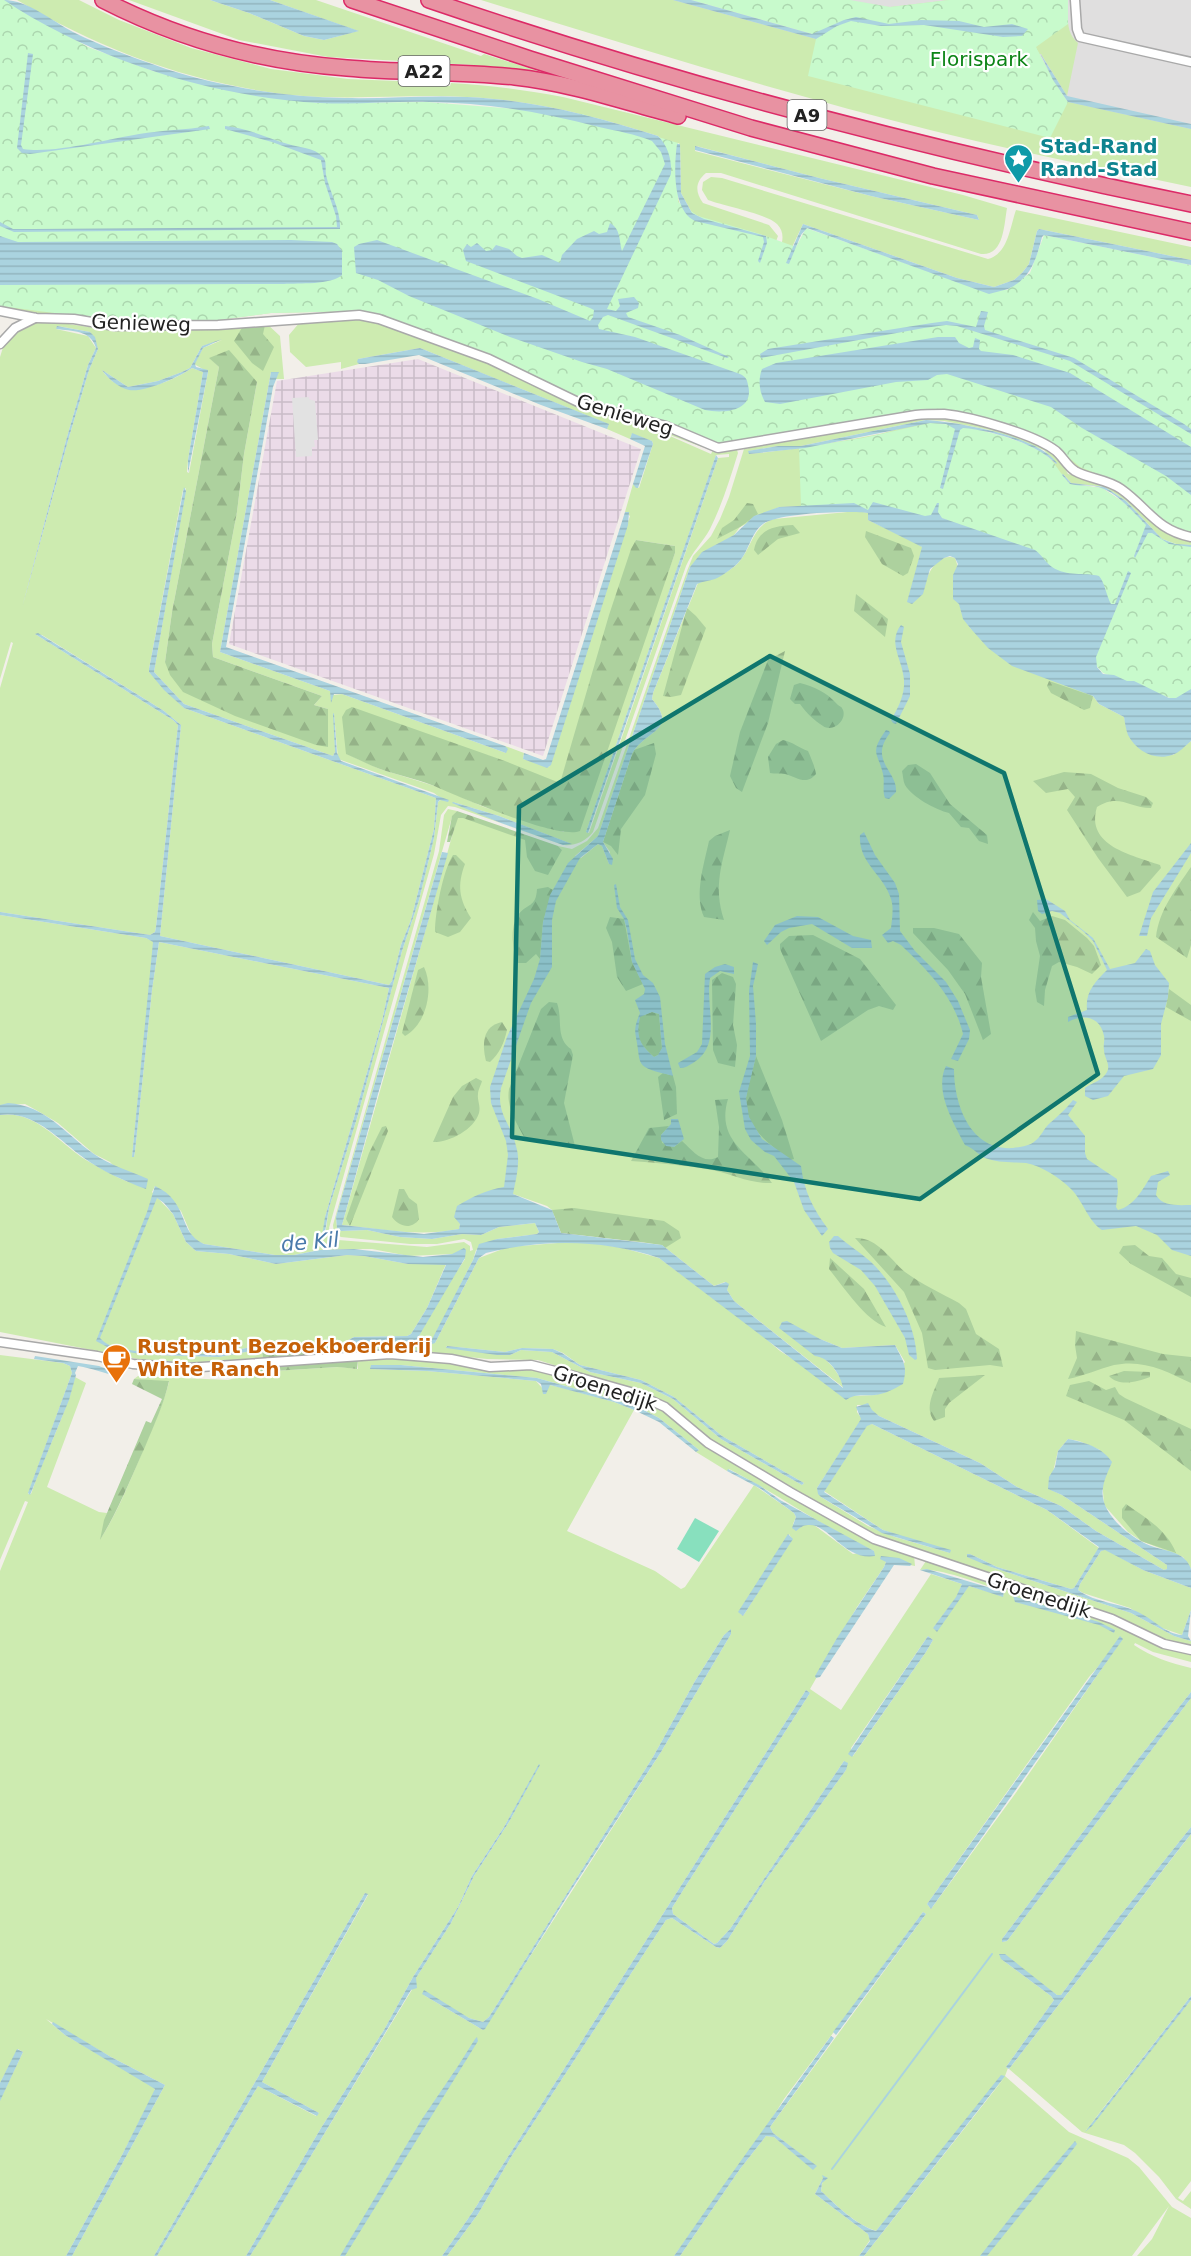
<svg xmlns="http://www.w3.org/2000/svg" width="1191" height="2256" viewBox="0 0 1191 2256" font-family="'DejaVu Sans',sans-serif">
	<style>
		.residential { fill: #e0dfdf }
		.industrial { fill: url(#industrial-grid) }
		.grass { fill: #cdebb0; fill-rule: evenodd }
		.forest { fill: url(#forest-firs) }
		.park { fill: url(#park-crowns) }
		.pitch { fill: #88e0be }
		.parking { fill: #e2e2e2 }
		.water { fill: url(#water-rules); fill-rule: evenodd }
		.lines { fill: none; stroke-linecap: round; stroke-linejoin: round }
		.stream { stroke: #aad3df; stroke-width: 2 }
		.street-casing { stroke: #a9a9a9; stroke-width: 11 }
		.highway-casing { stroke: #dc2a67; stroke-width: 18 }
		.street { stroke: #fff; stroke-width: 8 }
		.highway { stroke: #e892a2; stroke-width: 15 }
		.marked { fill: #0f766e; fill-opacity: 0.2; stroke: #0f766e; stroke-width: 4.5; stroke-linejoin: round }
		.labels { text-anchor: middle; dominant-baseline: central; stroke-width: 4.5; stroke-linejoin: round; paint-order: stroke }
		.shield { fill: #fff; stroke: #646464; stroke-width: 1.5 }
		.shield-label { font-size: 18px; font-weight: bold; fill: #222 }
		.park-label { font-size: 20px; fill: #0c8416; stroke: #fff }
		.culture-label { font-size: 20px; font-weight: bold; fill: #0d838f; stroke: #fff; text-anchor: start }
		.street-label { font-size: 20px; fill: #222; stroke: #fff }
		.food-label { font-size: 20px; font-weight: bold; fill: #c56008; stroke: #fff; text-anchor: start }
		.water-label { font-size: 21px; font-style: italic; fill: #4a7aab; stroke: #fff }
	</style>
	<defs>
		<pattern id="industrial-grid" width="8" height="8" patternUnits="userSpaceOnUse" patternTransform="scale(1.5)"><rect width="8" height="8" fill="#ebdbe8"/><path d="M0 4h8M4 0v8" fill="none" stroke="#c9bcc7"/></pattern>
		<pattern id="forest-firs" width="22" height="20" patternUnits="userSpaceOnUse" patternTransform="scale(1.5)"><rect width="22" height="20" fill="#add19e"/><path d="M5 1l3.5 6h-7zM16 11l3.5 6h-7z" fill="#95b388"/></pattern>
		<pattern id="park-crowns" width="20" height="18" patternUnits="userSpaceOnUse" patternTransform="scale(1.5)"><rect width="20" height="18" fill="#c8facc"/><path d="M2 6a3 3 0 1 1 6 0M12 15a3 3 0 1 1 6 0" fill="none" stroke="#acd6af"/></pattern>
		<pattern id="water-rules" width="6" height="5" patternUnits="userSpaceOnUse" patternTransform="scale(1.5)"><rect width="6" height="5" fill="#aad3df"/><path d="M0 2.5h6" fill="none" stroke="#92b5bf"/></pattern>
	</defs>
	<rect width="100%" height="100%" fill="#f2efe9"/>
	<path class="residential" d="M587,0H1191V155Z"/>
	<path class="industrial" d="M418,359L641,449L543,756L229,644L277,381Z"/>
	<g class="grass">
		<path d="M17,0H79L119,20L191,48L271,69L348,79L444,83V86H450L451,83C489,85 526,90 563,97L963,195L1007,208C1004,225 1004,256 981,254L721,173H706C695,182 695,192 703,203L769,225L778,236L742,335L743,350L758,436L756,439L729,444L715,442L651,419L603,407L560,390L517,367L382,316L361,311L271,313L212,321L131,323L15,312L0,308V285L316,283L340,277L343,263L355,259L356,273L359,274L378,280L409,296L510,337L582,362L607,369L705,410C724,414 755,411 748,385C747,379 746,377 740,374L635,337L599,329L598,325L603,317L608,315L727,358L735,330L749,295L747,292L745,294V291L733,290C733,304 726,311 724,326C710,324 689,322 680,335L650,324C647,304 645,284 642,264C641,257 638,248 640,241C647,207 695,170 658,136C595,116 532,100 467,97C412,94 358,100 303,96C201,87 104,52 17,0ZM678,143L680,144L681,193L692,213L704,219L766,236L767,243L760,263L758,261L764,242L763,237L695,221C674,211 677,187 677,168C677,160 675,150 678,143ZM696,146L819,178L977,215L979,220L871,196L695,151Z"/>
		<path d="M129,0H210L249,13L304,36L324,40L358,31L270,0H316L481,56L484,54L564,79L477,67L474,65L328,57L239,40Z"/>
		<path d="M481,0H673L816,39L999,27L850,0L890,7L949,0H1068C1068,16 1065,32 1078,43L1067,96L1041,54H1039L1065,100L1069,102L1191,129V187C1105,169 1019,152 934,131C781,93 631,46 481,0Z"/>
		<path d="M711,177L722,178L988,259C1008,254 1010,227 1016,210L1191,247V260L1039,229L1037,231L1029,264L1022,273L1014,280L994,287L957,278L803,224L787,258L786,263L789,264L775,295L772,292L754,339L756,341L757,339L763,351L760,354L761,357L924,328L946,325L957,326L1070,361L1191,434V447L1070,373L1029,359L1003,353L981,351L979,349L980,340L976,338L973,348H969L959,343L955,337H938L776,363L762,369L760,382L765,402L780,404L896,382L928,380L937,375L947,374L1051,407L1082,428L1166,476L1191,495V533L1166,523L1122,486L1102,476L1077,469L1062,453L1050,444L1016,429L951,411L916,412L766,436L763,432L747,339L781,247C783,239 784,231 777,224C767,214 724,206 708,200L702,190L703,182Z"/>
		<path d="M360,319L370,320L506,369L571,402L596,412L655,426L702,443V447L654,429L711,454L713,450H737L738,453C730,479 722,505 710,529C703,542 692,552 686,566L593,832C585,842 575,846 563,845L455,807L448,806L441,815L434,854L329,1228L331,1235L338,1240L427,1247L464,1242L470,1246V1251L473,1250L471,1242L464,1239L437,1244H410L341,1237L334,1233L333,1225L439,851L444,815L448,809L457,811L452,817L336,1217L337,1228L341,1231L367,1230L400,1237L432,1239L462,1234L481,1235L499,1227L535,1223L539,1232L537,1234L497,1239L476,1250L473,1260L431,1343H435L479,1258L508,1247L570,1242L592,1243L623,1248L659,1258L755,1329L780,1351L852,1396L876,1395L905,1362L895,1345L842,1348L820,1339L822,1356L833,1367L841,1379L844,1388L734,1301L727,1290L728,1284L725,1282L714,1286L662,1245L648,1243L553,1215L552,1210L547,1206L513,1194L460,1224L459,1229C419,1237 381,1229 342,1225L458,815L562,850L558,846L572,849L587,841L598,828L687,571L693,556L711,536L720,519L729,497L744,449L919,417C955,418 1034,430 1059,458C1062,463 1065,469 1068,474L1088,478L1113,488L1165,532L1174,537L1191,540V545L1176,544L1162,539L1126,501L1105,487L1071,483L1064,475H1062L1070,484L1102,488L1123,502L1146,525L968,528L942,518L808,506L779,507L740,527L734,535L690,567L598,836L575,856L581,858L598,844L602,846L609,864L610,852L603,842L632,754C645,730 679,731 652,699L653,693L698,583C713,577 726,576 739,562C752,547 753,525 774,519L858,511L868,513V520L919,544L922,547L926,581C930,569 940,553 955,558C965,583 950,602 971,629L1093,696L1099,704L1124,717L1128,734L1173,755L1191,741V1569L1183,1557L1141,1541L1128,1532L1104,1505L1100,1450L1079,1441L1068,1439L1058,1451L1049,1489L1062,1495L1167,1565L1168,1569L1164,1570L1096,1531L1061,1506L1017,1487L980,1463L879,1416L861,1405H857V1412L862,1419L817,1488L821,1497L868,1526L895,1537L950,1553L883,1530L824,1491L867,1425L872,1424L1047,1510L1099,1548L1074,1588L1071,1589L997,1567L970,1554L991,1567L1131,1613L1174,1636L1191,1641V1647L1171,1642L876,1536L713,1442L675,1410L660,1400L630,1387L585,1375L538,1360L487,1359L423,1352L358,1354V1345L409,1343L465,1259L452,1254L409,1256L372,1249H354L320,1250L294,1255H275L204,1244L193,1239L181,1211L155,1186L152,1192L173,1214L186,1242L196,1251L229,1254L276,1264L347,1255L364,1256L408,1264H446L427,1308L411,1334L407,1336L354,1337L343,1343L261,1345L217,1354L155,1355L219,1357L262,1349L263,1360L203,1363L143,1360L0,1332V1115C36,1110 59,1143 86,1160C100,1168 114,1176 128,1182L110,1162L94,1154L58,1123L36,1110L25,1104L0,1105V915L146,938L154,942L132,1157H134L135,1151L152,990L159,942L389,988L382,1021L325,1217V1236L329,1208L357,1118L402,951L419,900L434,838L438,802L442,799L434,793L338,759L334,713L335,752L333,756L184,704L154,672L186,488L183,490L180,505L149,669V672L184,708L436,798L434,829L411,920L401,945L392,981L389,985L160,936L181,725L164,711L42,635L35,634L173,720L178,725L156,927L155,932L150,935L0,912V688L13,643L11,642L0,679V357L5,341L20,326L42,320L115,331L266,323L280,336L284,379H275L271,372L220,652L330,691L333,695L342,694L506,753L505,746L524,753L523,759L549,767L630,516L625,512L633,484L639,488L653,444L652,441L632,434L630,439L607,429L608,424L420,348L358,359L359,364L341,369V362L306,367L290,352L289,335L300,322ZM58,326L90,332L98,349L89,370L69,437L22,608L67,437L88,365L96,348L88,336L56,329ZM222,340L203,348L194,364L208,372L189,473L187,472L188,460L203,372L192,368C167,385 122,402 102,370L128,387L158,381L182,372L190,368L202,346ZM210,358L257,382L244,454L237,512L212,644L213,657L322,696L314,705L328,709V747L165,662L172,612L219,367ZM926,420L944,421L990,430L1044,450L1056,464L1042,452L937,423C915,422 895,431 874,435C832,443 791,450 749,454V451L778,446H801ZM729,454V457L718,458L589,833L586,832L710,473L716,455ZM636,540L675,546V553L651,619L564,832L484,807L441,788L380,769L347,754L487,755L560,784ZM453,802L499,816L569,843L563,845L501,823ZM447,1346L505,1352L522,1348L553,1349L563,1353L580,1365L641,1380L674,1397L722,1436L804,1483L802,1485L721,1439L673,1399L641,1383L590,1372L552,1352L521,1350L510,1355L446,1347Z"/>
		<path d="M0,1355L63,1363L70,1366L72,1373L28,1494H31C44,1455 65,1418 75,1377L86,1383L47,1487L99,1512L107,1513L101,1538C119,1510 131,1478 144,1448C153,1426 163,1405 169,1382L134,1379L138,1376L228,1380L247,1375L266,1374V1372L274,1371L339,1367L358,1369V1360L396,1358L459,1365L533,1368L623,1393L659,1408L698,1441L834,1522L870,1542L914,1555L915,1566L885,1560L886,1562L884,1567L857,1607L810,1689L841,1710L931,1574L962,1584L957,1597L933,1628L969,1586L1003,1596L1004,1592C984,1585 939,1567 920,1570L926,1561L930,1560L1091,1615L1191,1654V1662L1153,1652L1135,1643L1134,1645C1152,1657 1170,1663 1191,1668V1692L1135,1763L1002,1939V1942L1007,1941L1191,1698V1827L1111,1927L1061,1995H1057L1035,1979L1001,1959L1051,1996L1054,2000L1006,2067L1008,2068L1005,2076L1069,2132L1128,2158L1139,2167L1172,2207L1191,2218V2256H1137L1152,2239L1169,2206L1132,2256H864L1005,2077L876,2231C855,2224 837,2206 821,2191L823,2178L815,2194L868,2234L870,2240L859,2256H680L740,2169L766,2136L774,2137L813,2169L816,2166L773,2133L770,2127L926,1914L923,1912L784,2099L765,2130L674,2256H447L478,2214L511,2157L666,1920L672,1918L716,1947L720,1948L727,1941L765,1881L846,1770L844,1761L730,1929L717,1943L714,1944L673,1914L672,1908L687,1884L810,1693L806,1690L472,2213L442,2256H250L413,1988L416,1978L451,1923L474,1876L509,1822L540,1764L504,1827L472,1876L458,1907L413,1977L384,2030L321,2128L246,2256H157L258,2086L316,2116L319,2113L262,2082L368,1895L365,1893L154,2256H72L165,2085L111,2057L46,2019L65,2035L154,2087L155,2091L122,2155L66,2256H0V2100L23,2052L18,2049L0,2083V1571L28,1502L25,1501L0,1560ZM371,1365H401L537,1378L636,1406L659,1418L699,1450L696,1452L727,1471L729,1469C778,1494 823,1527 874,1551L853,1554L814,1525L793,1524L796,1517L794,1513L754,1485L685,1587L681,1589L655,1571L567,1531L634,1410L614,1402L563,1388L550,1385L543,1389L536,1381L427,1371L371,1369ZM789,1534L792,1539L743,1616L739,1612ZM731,1630V1634L661,1752L483,2030L422,1994L469,2018L483,2022L489,2017L653,1757L695,1681L724,1635ZM928,1636L933,1640L926,1652L853,1756L851,1748ZM1123,1638L1015,1794L931,1909L927,1904L1089,1677Z"/>
		<path d="M1105,1549L1143,1570L1191,1588V1610L1182,1635L1162,1628L1130,1608L1083,1593L1078,1590L1080,1584L1101,1551Z"/>
		<path d="M1191,1834V1996L1086,2130L1191,2000V2181L1178,2198L1183,2201L1191,2191V2209L1176,2199L1159,2177L1135,2153L1124,2145L1082,2132L1009,2069Z"/>
	</g>
	<g class="forest">
		<path d="M265,325L263,334L274,347L263,371L252,363L234,341L243,326Z"/>
		<path d="M229,350L257,382L244,454L237,512L212,644L213,657L322,696L314,705L328,709V747L316,745L235,716L183,692L170,675L165,662L172,612L219,367L209,358Z"/>
		<path d="M747,503L753,504L758,514L740,527L717,539L722,528L734,520Z"/>
		<path d="M793,525L800,533L778,539L758,555L754,550C758,529 774,526 793,525Z"/>
		<path d="M866,531L911,548L914,556L908,573L903,576L882,564L865,537Z"/>
		<path d="M636,540L675,546V553L580,831C559,840 465,799 441,789C422,780 400,776 380,769C369,765 358,759 346,754L342,717L346,710L352,707L505,761L560,783L609,615L631,549Z"/>
		<path d="M856,594L888,619L885,637L854,611Z"/>
		<path d="M687,608L696,616L706,628L681,695L671,697L663,696Z"/>
		<path d="M785,651L768,723L742,792L736,788L730,776L740,732L768,660Z"/>
		<path d="M1049,681L1093,696L1090,708L1084,710L1051,693L1047,686Z"/>
		<path d="M800,683C815,687 826,692 836,703C839,707 841,705 843,710C847,720 833,733 823,726C814,720 807,714 800,704H795L790,699L794,685Z"/>
		<path d="M783,740C793,742 799,748 808,751C811,758 815,767 816,774C806,786 797,777 785,774C780,773 775,774 770,773L768,757L776,744Z"/>
		<path d="M654,743L656,754L645,795L621,829L618,855L611,846L603,842L632,754L634,750Z"/>
		<path d="M916,764L930,773L950,804L987,835L988,844L979,841L969,828L961,827L949,813C936,810 912,797 905,785C903,781 903,775 902,771L908,765Z"/>
		<path d="M1064,772L1091,774L1118,788L1146,797L1153,803L1151,808C1129,808 1119,793 1097,807C1085,846 1132,855 1160,865L1161,868L1140,892L1127,897L1098,858L1067,810L1075,797L1068,789L1046,793L1033,781Z"/>
		<path d="M457,811L558,846L562,850L548,875L535,871L527,857L525,840L463,818H458L450,842H447L452,816Z"/>
		<path d="M730,830C722,864 713,886 724,920L704,917C694,895 704,864 709,841L715,836Z"/>
		<path d="M453,855H456L465,864C457,885 459,899 471,918L460,932L448,937L435,932C435,913 443,870 453,855Z"/>
		<path d="M1191,867V945L1187,958L1156,937C1159,910 1176,889 1191,867Z"/>
		<path d="M548,887L553,890L543,922L540,959L536,954L526,963H518C513,950 509,929 518,915C527,903 536,908 537,889Z"/>
		<path d="M1033,912L1040,921L1052,916L1065,920L1087,938L1094,946L1101,965L1092,974L1077,967L1059,962L1052,966L1045,990L1044,1006L1037,1002L1035,990L1040,956L1036,941L1035,928L1029,920Z"/>
		<path d="M610,917L624,919L632,962L643,984L626,991L617,977L612,942L606,928Z"/>
		<path d="M913,928H934L959,934L982,963L981,977L991,1034L983,1040L965,994L948,970L913,933Z"/>
		<path d="M813,935L860,959L896,1005L893,1010L879,1006L868,1010L821,1041L780,949V944L789,936Z"/>
		<path d="M424,967C434,988 427,1024 405,1036L402,1033L418,970Z"/>
		<path d="M722,973L733,977L736,984L733,1025L737,1045L735,1067L718,1063L713,1050L712,980Z"/>
		<path d="M1169,989L1191,1005V1021L1166,1007Z"/>
		<path d="M549,1002L557,1003C563,1019 555,1038 571,1049L573,1055L564,1103L575,1146L524,1137C516,1122 506,1107 509,1089L541,1009Z"/>
		<path d="M652,1012L659,1014L662,1049L658,1055L654,1057C637,1042 636,1037 640,1016Z"/>
		<path d="M502,1022L507,1030C504,1043 500,1053 490,1062L486,1061C482,1045 482,1026 502,1022Z"/>
		<path d="M756,1056L782,1120L794,1159L790,1160C769,1144 744,1127 746,1098C748,1084 753,1070 756,1056Z"/>
		<path d="M663,1073L673,1076L676,1087L677,1114L664,1120L658,1077Z"/>
		<path d="M476,1078L482,1081C481,1085 478,1090 478,1094C477,1100 481,1106 479,1113C474,1130 448,1143 433,1142L453,1097L462,1086Z"/>
		<path d="M728,1099C715,1142 752,1154 772,1183C750,1184 732,1174 712,1170C685,1165 658,1163 631,1161L649,1128L669,1126L661,1135L662,1143L674,1147L682,1141C693,1151 703,1165 718,1157L719,1127L715,1100Z"/>
		<path d="M386,1126L388,1131L350,1226L346,1219L369,1153L382,1127Z"/>
		<path d="M399,1189H404L409,1198L417,1204L419,1219C412,1230 399,1227 392,1217Z"/>
		<path d="M574,1208L664,1221L679,1231L681,1238L665,1248L662,1245L648,1243L561,1233L552,1210Z"/>
		<path d="M855,1238C877,1237 890,1259 905,1272C921,1284 941,1293 959,1303L966,1309L976,1334L999,1349L1003,1367L990,1365L935,1370L928,1368L922,1333L904,1292Z"/>
		<path d="M1135,1245L1149,1256L1162,1258L1176,1274L1191,1278V1297L1131,1264L1119,1253L1123,1246Z"/>
		<path d="M830,1258L864,1289L886,1327C866,1321 843,1286 829,1269Z"/>
		<path d="M1076,1331L1163,1354L1191,1357V1383C1166,1371 1143,1359 1114,1365C1098,1369 1084,1376 1068,1379L1077,1358L1075,1345Z"/>
		<path d="M358,1345V1354L263,1360L262,1349Z"/>
		<path d="M358,1360L357,1369L338,1367L274,1371L259,1374L257,1367Z"/>
		<path d="M1124,1371L1150,1372V1377C1137,1382 1119,1387 1109,1376Z"/>
		<path d="M985,1375L949,1403L945,1409V1417L934,1421C924,1407 934,1392 939,1378Z"/>
		<path d="M134,1379L169,1381C164,1404 154,1425 145,1447C131,1478 118,1511 100,1540L104,1520L146,1421L151,1423L162,1399L132,1384Z"/>
		<path d="M1089,1381L1106,1390L1115,1387L1119,1394L1125,1398L1191,1429V1471L1124,1420L1066,1396L1070,1385Z"/>
		<path d="M1126,1504C1146,1518 1167,1530 1176,1553L1141,1541L1122,1518V1509Z"/>
	</g>
	<g class="park">
		<path d="M0,0H7L88,47L153,71L318,103L427,102L582,114L678,143V202L698,216L760,234L796,247L806,228L981,290H1007L1030,273L1044,235L1191,265V533L1181,530L1165,521L1118,482L1080,467L1052,443L1011,426L939,411L729,444L715,442L651,419L603,407L562,390L517,367L361,311L271,313L211,321L124,322L0,306Z"/>
		<path d="M691,0H850L890,7L949,0H1068V24L1036,47L1053,80L1068,102L1050,138L808,76L816,39L812,34Z"/>
		<path d="M930,423C960,424 1017,436 1043,453C1055,461 1060,474 1070,484L1102,488L1123,502L1162,539L1176,544L1191,545V694L1178,701L1103,673L968,528L942,518L868,510L801,506L799,448L863,438Z"/>
	</g>
	<path class="pitch" d="M695,1518L719,1531L699,1562L677,1549Z"/>
	<path class="parking" d="M309,397V399L315,401L318,440H314L315,447H312V456L296,457L292,398Z"/>
	<g class="water">
		<path d="M4,0C28,0 52,21 73,32C103,47 135,58 166,69C222,87 285,97 345,98C385,99 426,95 467,97C533,100 595,116 658,136C668,146 672,160 671,174L607,309L616,311L620,306L618,299L634,297L639,303L638,308L626,313L628,317L680,335L729,357L727,358L608,315L603,317L598,325L599,329L635,337L740,374C746,377 747,379 748,385C755,411 724,414 705,410L607,369L582,362L510,337L409,296L378,280L356,273L354,247L359,244L377,240L538,299L590,321L593,317L594,310L590,308L466,261L463,250L467,244L471,247L477,243L486,251L492,250L496,245L509,249L517,256L522,258L542,255L560,263L562,255L577,239L594,231L599,234L607,232L610,223C621,229 619,241 622,251L665,164L661,152L652,141C635,134 617,131 599,127C541,112 489,103 429,102C393,101 357,105 320,103C212,97 94,60 4,0Z"/>
		<path d="M210,0H270L359,31L324,40L304,36L249,13Z"/>
		<path d="M673,0H691L812,34L844,20L856,17L889,24L921,20L959,21L984,27L1012,24L1028,29L1022,36L1003,37L924,25L881,26L851,21L837,26L816,39Z"/>
		<path d="M28,53L33,54L21,145L23,149C53,154 109,139 139,134C162,130 186,130 209,126L210,129L30,154L22,153L17,148Z"/>
		<path d="M1040,53L1067,96L1191,124V129L1068,102L1053,80Z"/>
		<path d="M225,126C248,128 267,138 288,144C299,148 314,147 323,157C327,161 325,169 326,175C330,193 341,210 340,229L14,232L0,226V222L13,229H33L337,227L336,216L325,183L321,160L272,142L225,129Z"/>
		<path d="M677,144H680L681,193L692,213L704,219L766,236L767,243L760,263L758,261L764,242L763,237L695,221C672,210 674,166 677,144Z"/>
		<path d="M695,146L819,178L977,215L979,220L871,196L695,150Z"/>
		<path d="M803,224L957,278L994,287L1014,280L1022,273L1029,264L1037,231L1039,229L1191,260V265L1044,235L1042,237C1036,260 1031,278 1008,289C1002,291 995,292 989,294L807,228L801,235L789,264L786,263Z"/>
		<path d="M0,236L18,242L291,240L332,242L337,244L342,251V275C331,285 299,283 284,284L0,285Z"/>
		<path d="M981,311L988,312L984,326L985,330L1074,358L1184,424L1191,429V434L1070,361L957,326L946,325L924,328L761,358L760,354L768,349L932,323L947,321L976,327Z"/>
		<path d="M57,326L90,332L95,337L98,349L89,370L69,437L22,608L67,437L88,365L96,348C91,330 72,331 56,329Z"/>
		<path d="M938,337H955L959,343L969,348L973,347L975,338L980,340L979,349L981,351L1013,355L1070,373L1191,447V495L1166,476L1082,428L1051,407L947,374L937,375L928,380L896,382L780,404L765,402C759,391 758,380 762,369L776,363Z"/>
		<path d="M222,339L203,348L195,364L196,367L208,370V372L188,473V460L203,372L192,368C179,377 144,393 129,390C118,387 108,379 102,370L128,387L158,381L182,372L190,368L202,346Z"/>
		<path d="M420,348L609,424L607,429L541,405L419,355L365,364H359L357,362L358,359Z"/>
		<path d="M271,372H279L273,387L226,647L505,746L508,749L506,753L342,694H334L331,703L330,691L220,652Z"/>
		<path d="M926,420C958,422 1038,436 1057,463L1056,464C1037,443 990,430 963,428L960,430L943,489L940,488L955,429L946,424L930,423L805,448L749,454L748,451L778,446H801Z"/>
		<path d="M632,433L652,441L653,444L638,488H636L633,484L645,446L630,439Z"/>
		<path d="M716,455L718,458L588,833L586,832Z"/>
		<path d="M1063,474L1071,483L1105,487L1126,501L1162,539L1175,544L1191,545V547L1169,544L1152,533H1148L1135,558L1134,556L1146,525C1133,512 1117,492 1098,487C1089,484 1080,487 1070,484L1062,475Z"/>
		<path d="M184,487L186,491L154,672L184,704L333,756L335,752L333,714L334,713L337,753L341,761L449,800L448,802L440,800L438,802L434,838L419,900L402,951L357,1118L329,1208L324,1238L322,1236L325,1217L382,1021L389,988L159,942L152,990L135,1151L134,1157H132L153,942L146,938L0,915V912L150,935L155,932L156,927L178,725L173,720L35,634L38,633L164,711L181,725L160,936L389,985L392,981L401,945L411,920L434,829L436,798L184,708L164,690L149,672V669Z"/>
		<path d="M873,502L925,516L931,515L937,503H939L938,512L942,518L1035,550C1042,555 1046,563 1052,567C1067,577 1084,572 1099,576C1105,583 1106,595 1111,604H1115L1128,571L1131,573L1096,657L1097,667L1103,674L1114,675L1127,681H1134L1169,698H1176L1191,689V741C1185,746 1179,753 1172,755C1155,761 1136,751 1128,735C1126,730 1125,723 1124,717L1099,704L1093,696L1012,666L988,648L971,629L963,619L959,604L953,599V575L958,564L955,558L950,556L944,558L930,569L923,594L912,604L907,602L922,547L868,520V513C851,510 776,513 763,524C750,534 749,552 738,563C733,568 722,576 715,579C709,581 703,581 697,584L653,693L652,699C679,731 645,730 632,754L603,842L613,859L612,865L609,864L602,846L598,844L580,858L556,901L552,920V967L531,1003L501,1088C496,1114 511,1123 516,1146C521,1162 516,1178 513,1194L552,1210L561,1233L662,1245L714,1286L726,1282L729,1284L727,1290L734,1301L843,1388C841,1375 829,1357 815,1356L779,1328L782,1322L787,1321L820,1339L842,1348L895,1345C903,1361 908,1365 903,1384C894,1389 885,1394 875,1395C864,1396 855,1393 846,1400L659,1258C602,1239 543,1239 486,1253L479,1258L435,1343L429,1345L473,1260L479,1244L497,1239L537,1234L539,1232L535,1223L499,1227L481,1235L462,1234L432,1239L400,1237L367,1230L341,1231L337,1228L336,1217L442,852L448,853L378,1094L342,1225L424,1234L459,1229L460,1224L454,1217L457,1206C472,1197 486,1190 504,1187L508,1155L506,1141L491,1103L490,1087L507,1037L534,979L540,959L543,922L550,895L568,863L598,836L690,567L702,552L734,535L754,516L779,507L854,503L868,510Z"/>
		<path d="M625,512H629L628,525L551,765L547,768L523,759L524,753L543,760L546,759Z"/>
		<path d="M901,625L904,627L901,642L910,674V696L896,724L893,723L891,720C898,708 905,695 904,680C903,660 887,643 901,625Z"/>
		<path d="M886,730L889,731L890,733C868,761 898,771 896,792L889,799L885,798C882,790 885,782 883,774C878,752 869,754 886,730Z"/>
		<path d="M453,802L499,816L572,844L563,845L501,823L452,803Z"/>
		<path d="M864,832L875,855L895,883L899,894L900,931L915,951L946,982L958,1001L970,1030L969,1039L958,1061L951,1059L963,1034C954,996 928,971 901,945L893,941L888,943L882,935L891,928C892,919 894,908 891,899C884,875 858,863 860,835Z"/>
		<path d="M1191,843V853L1151,918L1147,936H1139L1153,892Z"/>
		<path d="M616,884L620,907L628,920L635,959L643,975L653,983L660,997L665,1044L673,1076C664,1073 653,1072 645,1067C639,1063 639,1057 638,1050C636,1032 632,1032 640,1013L635,1000L644,994L645,989L632,962L627,930L624,919L617,908L614,885ZM652,1012L659,1014L662,1048L658,1055L654,1057C639,1044 636,1036 640,1017Z"/>
		<path d="M1046,899L1065,911L1070,920L1093,938L1110,969L1135,963L1146,949L1150,951L1155,965L1169,983L1168,997L1161,1024V1055L1153,1069L1124,1076L1108,1096L1093,1100L1085,1096V1088C1093,1082 1102,1081 1107,1072C1111,1064 1104,1058 1104,1050C1103,1045 1105,1040 1104,1036C1100,1016 1083,1014 1068,1022V1017L1087,1010C1085,992 1095,982 1107,970L1093,941L1084,932L1060,913L1052,911L1042,914L1038,911L1037,900Z"/>
		<path d="M797,916L818,917L853,936L871,940L872,948H852L812,924L789,928L781,932L767,945L764,941L775,925Z"/>
		<path d="M753,962L758,964L753,986L756,1024V1056L746,1098L749,1117L762,1139L801,1166C804,1191 813,1209 828,1229L822,1236L804,1210L794,1182L774,1156L765,1152L751,1140L745,1129L739,1092L750,1056L749,991Z"/>
		<path d="M725,964L734,967V974L720,971L710,978C705,1007 723,1045 693,1063C688,1066 685,1068 680,1068L678,1063L697,1052L702,1044L705,974L715,967Z"/>
		<path d="M946,1066L954,1069C954,1104 970,1151 1013,1148C1020,1147 1030,1146 1035,1141C1041,1137 1044,1128 1050,1123C1058,1116 1066,1109 1073,1100L1077,1102L1068,1115L1085,1136V1153L1087,1159L1117,1179L1118,1192L1116,1207L1118,1210C1134,1206 1143,1189 1151,1176L1168,1171L1170,1175L1158,1182L1156,1195C1163,1207 1179,1205 1191,1205V1256L1172,1250L1157,1235L1136,1226L1102,1230C1088,1221 1083,1201 1071,1189C1060,1178 1042,1166 1026,1163C1014,1162 1001,1163 988,1159C980,1157 974,1148 965,1145C953,1122 934,1090 946,1066Z"/>
		<path d="M8,1103C47,1106 64,1133 94,1154C110,1165 130,1171 148,1179L146,1189C124,1181 102,1171 84,1158C59,1140 34,1110 0,1115V1105Z"/>
		<path d="M671,1119H678L684,1139L674,1147L666,1146L661,1140V1135L671,1124Z"/>
		<path d="M155,1186C190,1202 177,1232 204,1244L275,1255H294L320,1250L354,1249L423,1257L452,1254L464,1248L466,1250L465,1258L416,1341L299,1349L266,1348L219,1357L155,1355V1353L217,1354L261,1345L343,1343L354,1337L407,1336L411,1334L427,1308L446,1265L408,1264L364,1256L347,1255L276,1264L229,1254L196,1251L186,1242L173,1214L164,1203L157,1198L100,1338C110,1350 132,1350 146,1352V1355L111,1349L96,1341L147,1212Z"/>
		<path d="M834,1236H838C848,1245 860,1252 871,1262C895,1285 916,1325 917,1359L915,1360L909,1355L905,1338L875,1286L861,1270L833,1253L830,1248L829,1242Z"/>
		<path d="M447,1346L505,1352L522,1348L553,1349L562,1353L580,1365L641,1380L674,1397L722,1436L804,1483L802,1485L721,1439L673,1399L641,1383L590,1372L552,1352L521,1350L510,1355H497L446,1348Z"/>
		<path d="M35,1356L99,1366L120,1374L119,1376C105,1374 92,1368 78,1366L75,1373L76,1375L69,1400L30,1495L28,1493L72,1373L70,1366L63,1363L34,1359Z"/>
		<path d="M371,1365H401L537,1378L636,1406L659,1418L699,1450L696,1452L659,1422L634,1410L614,1402L550,1385L546,1394H543L541,1384L536,1381L427,1371L370,1369Z"/>
		<path d="M868,1403L872,1410L879,1416L980,1463L1017,1487L1061,1506L1096,1531L1164,1570L1167,1569V1565L1062,1495L1048,1489L1049,1477L1055,1467L1058,1451L1068,1439C1084,1442 1102,1447 1112,1462C1109,1470 1104,1479 1103,1488C1098,1513 1132,1540 1154,1547C1168,1551 1186,1553 1191,1569C1191,1574 1191,1583 1191,1588L1143,1570L1105,1550L1101,1551L1080,1584L1078,1590C1095,1603 1121,1603 1140,1613C1154,1620 1166,1634 1182,1635L1191,1610L1188,1636L1191,1641L1174,1636L1131,1613L991,1567L967,1557V1554H970L997,1567L1071,1589L1074,1588L1099,1547L1047,1510L872,1424L867,1426L824,1492L883,1530L951,1550L950,1553L882,1533L821,1497L818,1494L817,1488L861,1419L856,1407Z"/>
		<path d="M728,1469L759,1485L780,1500L874,1551L875,1556C844,1561 829,1523 808,1525C803,1525 800,1528 796,1531L792,1528L796,1517L794,1513L761,1489L727,1471Z"/>
		<path d="M788,1534L793,1539L743,1616L738,1612Z"/>
		<path d="M881,1556L899,1558L912,1564L910,1566L894,1565L820,1677L816,1678L815,1676L837,1638L884,1567L886,1562L880,1559Z"/>
		<path d="M927,1569L1004,1592L1003,1597L969,1586L937,1632L933,1628L956,1597L962,1584L920,1570Z"/>
		<path d="M1013,1596L1099,1622L1115,1630L1114,1633L1099,1625L1015,1602Z"/>
		<path d="M731,1629V1634L661,1752L568,1895L485,2029L483,2030L422,1994L424,1990L469,2018L483,2022L489,2017L653,1757L695,1681L724,1635Z"/>
		<path d="M928,1636L933,1640L926,1652L852,1757L848,1754Z"/>
		<path d="M1120,1636L1123,1639L931,1909L927,1904Z"/>
		<path d="M806,1690L810,1693L687,1884L672,1908L673,1914L714,1944L717,1943L730,1929L844,1761L848,1763L846,1770L765,1881L727,1941L720,1948L716,1947L672,1918L666,1920L511,2157L478,2214L447,2256H442L472,2213Z"/>
		<path d="M1191,1692V1698L1007,1941L1002,1942V1939L1135,1763Z"/>
		<path d="M539,1764L540,1765L509,1822L474,1876L451,1923L416,1978L417,1988L411,1990L262,2237L250,2256H246L321,2128L384,2030L413,1977L458,1907L472,1876L504,1827Z"/>
		<path d="M1191,1827V1834L1183,1844L1009,2069L1006,2067L1054,2000L1051,1996L1001,1959L999,1954H1005L1057,1995H1061L1111,1927Z"/>
		<path d="M365,1893L368,1894L262,2082L319,2113L317,2116L258,2086L157,2256H154Z"/>
		<path d="M923,1912L926,1914L836,2035L833,2032Z"/>
		<path d="M1191,1996V2000L1092,2126L1085,2132Z"/>
		<path d="M53,2022L111,2057L165,2085L72,2256H66L122,2155L155,2089L65,2035L52,2024Z"/>
		<path d="M831,2036L834,2038L770,2127L773,2133L817,2166L813,2170L774,2137L766,2136L740,2169L680,2256H674C725,2182 778,2109 831,2036Z"/>
		<path d="M477,2037L478,2041L345,2256H340L422,2119L458,2066L475,2039Z"/>
		<path d="M17,2049L23,2052L0,2101V2083Z"/>
		<path d="M1001,2075L1005,2076L864,2256H859L870,2241L868,2234L815,2194L823,2178L822,2175L828,2178L822,2183L821,2191C837,2206 856,2225 876,2231Z"/>
		<path d="M1075,2141L1077,2144L1071,2152L987,2256H980L1025,2199Z"/>
	</g>
	<g class="lines">
		<path class="stream" d="M832,2169L992,1954"/>
		<defs>
			<g id="street">
				<path d="M1075,0L1077,29L1080,37L1191,62"/>
				<path d="M0,311L36,318L74,319L115,326L218,325L359,315L379,319L489,359L580,403L666,426L718,448L916,415C925,414 935,414 944,414C972,417 1034,434 1056,451C1063,457 1067,466 1075,471C1089,479 1107,479 1121,489C1148,508 1156,530 1191,537"/>
				<path d="M0,344L15,328L35,318"/>
				<path d="M0,1342L97,1356L133,1364L187,1368L390,1354L451,1359L490,1367L531,1365L567,1374L634,1393L665,1407L708,1443L790,1492L874,1539L1112,1619L1164,1644L1191,1650"/>
			</g>
			<g id="highway">
				<path d="M103,0C179,39 263,62 347,68C403,73 459,71 515,77C570,83 625,102 678,116"/>
				<path d="M352,0L530,59L751,128L933,176L1191,232"/>
				<path d="M429,0C678,85 933,151 1191,204"/>
			</g>
		</defs>
		<use href="#street" class="street-casing"/>
		<use href="#highway" class="highway-casing"/>
		<use href="#street" class="street"/>
		<use href="#highway" class="highway"/>
	</g>
	<path class="marked" d="M770,656L1004,773L1098,1074L920,1199L512,1137L519,807Z"/>
	<defs>
		<symbol id="sight-pin" viewBox="-11 -11 22 30"><path d="M0 17L-7.5 6A9.5 9.5 0 1 1 7.5 6Z" fill="#0f9aa8" stroke="#fff"/><path d="M0-6L1.8-2.2L6-1.7L2.9 1.2L3.7 5.4L0 3.3L-3.7 5.4L-2.9 1.2L-6-1.7L-1.8-2.2Z" fill="#fff"/></symbol>
		<symbol id="cafe-pin" viewBox="-11 -11 22 30"><path d="M0 17L-7.5 6A9.5 9.5 0 1 1 7.5 6Z" fill="#e8710a" stroke="#fff"/><path d="M-5.5-4.5H6V0H3Q3 3.5 0 3.5H-2.5Q-5.5 3.5-5.5 0ZM3-3.2v2h1.7v-2ZM-6 4.5H4V6H-6Z" fill="#fff"/></symbol>
	</defs>
	<g fill-rule="evenodd">
		<use href="#sight-pin" x="1002" y="142" width="33" height="45"/>
		<use href="#cafe-pin" x="100" y="1342" width="33" height="45"/>
	</g>
	<g class="labels">
		<g class="shield">
			<rect x="398.5" y="56" width="51" height="30" rx="4.5"/>
			<rect x="787.5" y="100" width="39" height="30" rx="4.5"/>
		</g>
		<g class="shield-label">
			<text x="424" y="71">A22</text>
			<text x="807" y="115">A9</text>
		</g>
		<g class="park-label">
			<text x="979" y="59">Florispark</text>
		</g>
		<g class="culture-label">
			<text x="1040" y="146">Stad-Rand<tspan x="1040" dy="23">Rand-Stad</tspan></text>
		</g>
		<g class="street-label">
			<text transform="translate(141 323) rotate(2)">Genieweg</text>
			<text transform="translate(625 415) rotate(17)">Genieweg</text>
			<text transform="translate(605 1388) rotate(18)">Groenedijk</text>
			<text transform="translate(1039 1595) rotate(18)">Groenedijk</text>
		</g>
		<g class="food-label">
			<text x="137" y="1346">Rustpunt Bezoekboerderij<tspan x="137" dy="23">White Ranch</tspan></text>
		</g>
		<g class="water-label">
			<text transform="translate(310 1242) rotate(-5)">de Kil</text>
		</g>
	</g>
</svg>
